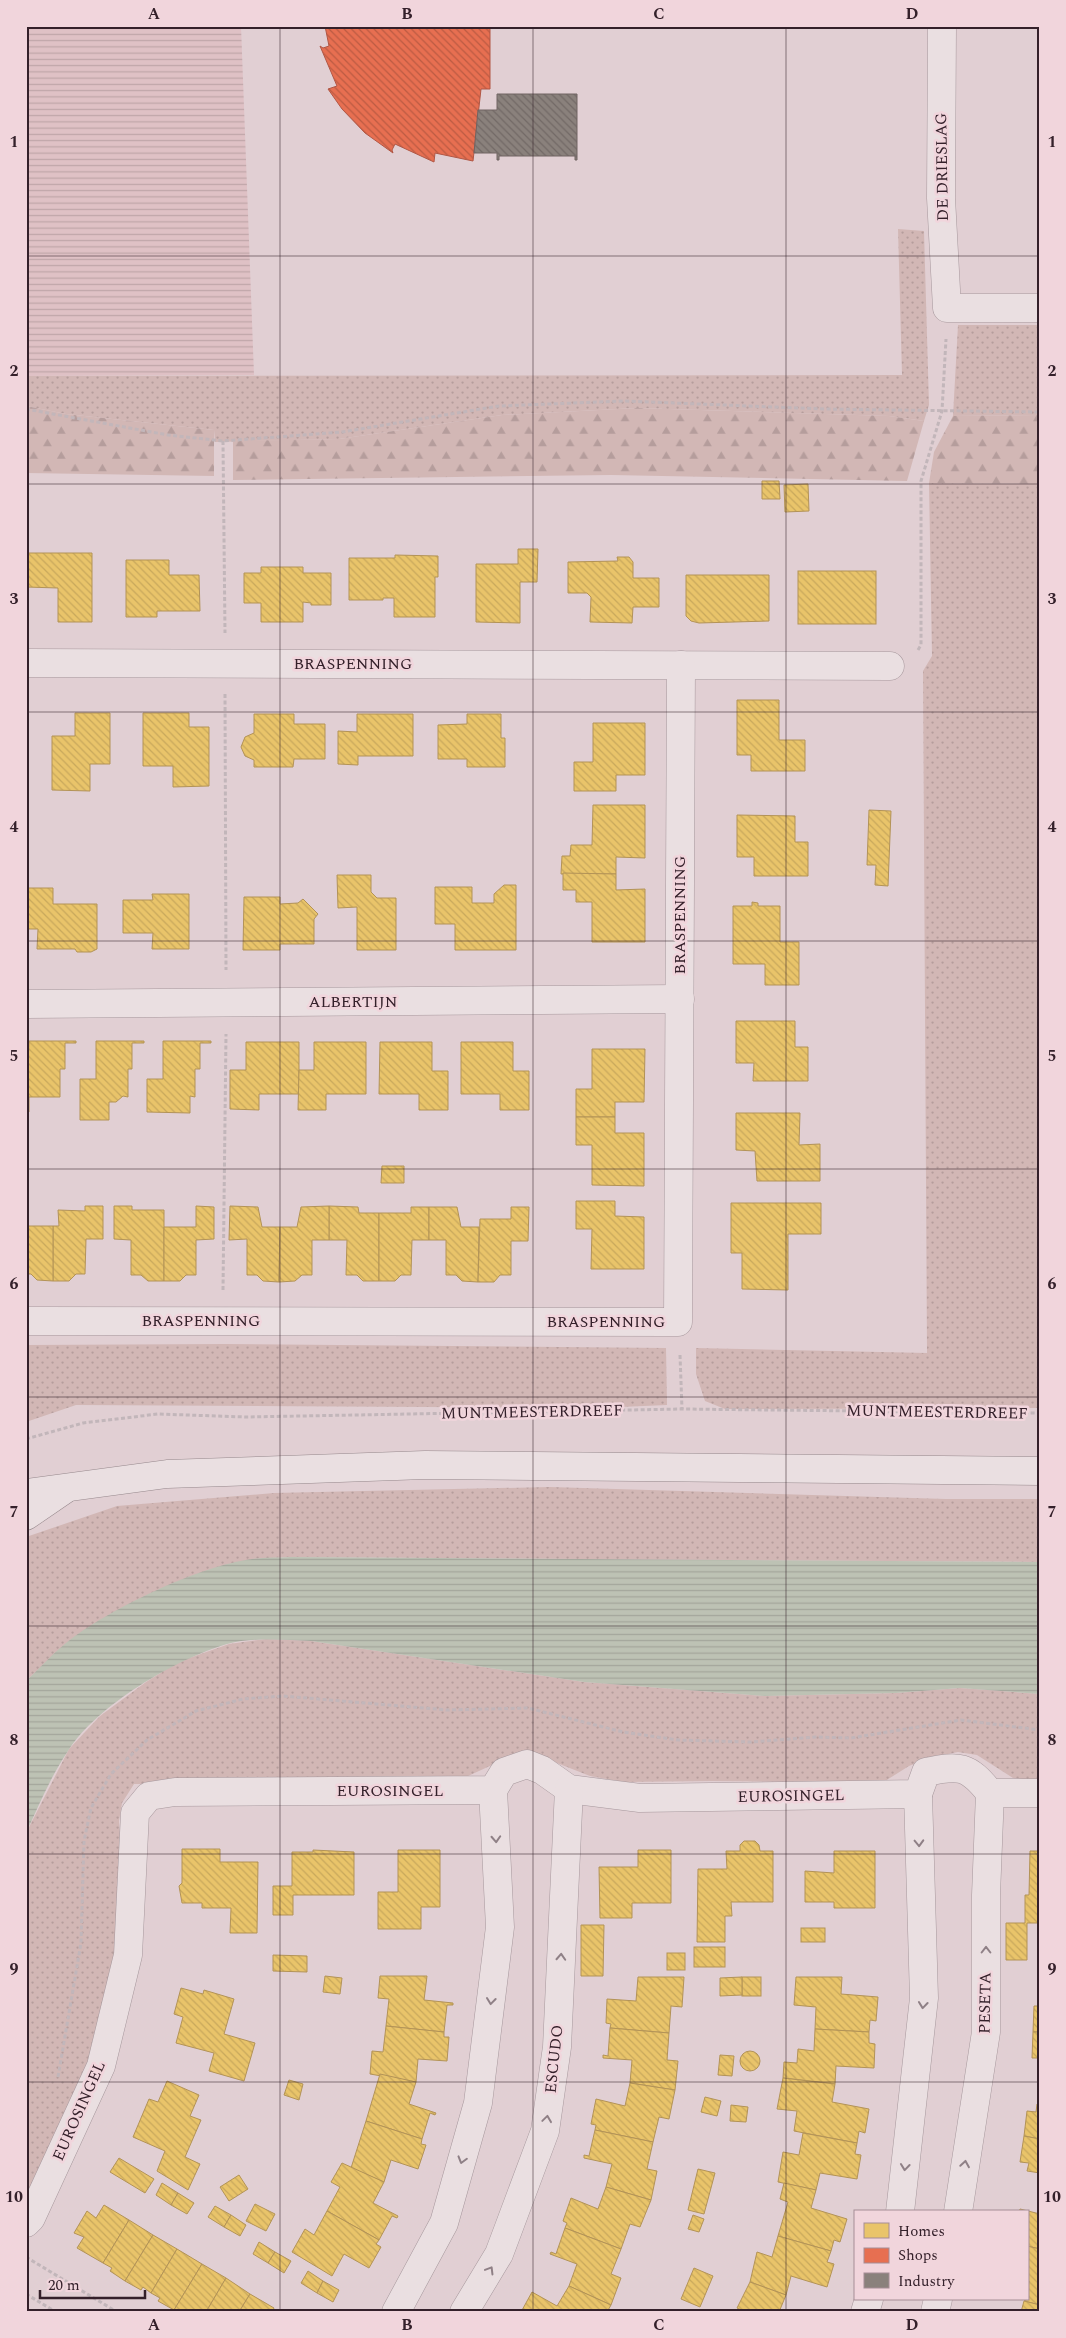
<svg xmlns="http://www.w3.org/2000/svg" width="1066" height="2338" viewBox="0 0 1066 2338" font-family="Spectral,serif">
	<style>
		.farmland { fill: url(#farmland-rules) }
		.grass { fill: url(#grass-dots) }
		.forest { fill: url(#forest-firs) }
		.water { fill: url(#water-rules) }
		.homes { fill: url(#homes-back-hatch); stroke: #b39357 }
		.shops { fill: url(#shops-back-hatch); stroke: #b15745 }
		.industry { fill: url(#industry-back-hatch); stroke: #706463 }
		.lines { fill: none; stroke-linecap: round; stroke-linejoin: round }
		.minor-casing { stroke: #a6979c; stroke-width: 29 }
		.secondary-casing { stroke: #96888c; stroke-width: 29 }
		.path { stroke: #c2b6ba; stroke-width: 3; stroke-dasharray: 4 2.5; stroke-linecap: butt }
		.minor { stroke: #eadfe1; stroke-width: 28 }
		.secondary { stroke: #eadfe1; stroke-width: 28 }
		.oneway { stroke: #8f8086 }
		.grid { fill: none; stroke: #34202a; stroke-width: 1; stroke-opacity: 0.55 }
		.labels { text-anchor: middle; dominant-baseline: central; stroke-width: 5; stroke-linejoin: round; paint-order: stroke }
		.street-label { font-size: 16px; fill: #34202a; stroke: #f1d5dc }
		.neatline { fill: none; stroke: #34202a; stroke-width: 2 }
		.grid-label { font-size: 16px; text-anchor: middle; font-weight: bold; fill: #34202a }
	</style>
	<defs>
		<pattern id="farmland-rules" width="6" height="5" patternUnits="userSpaceOnUse" patternTransform="scale(1.25)"><rect width="6" height="5" fill="#dfc1c5"/><path d="M0 2.5h6" fill="none" stroke="#c0a6a9"/></pattern>
		<pattern id="grass-dots" width="8" height="8" patternUnits="userSpaceOnUse" patternTransform="scale(1.25)"><rect width="8" height="8" fill="#d2b7b5"/><path d="M2 2h.1M6 6h.1" fill="none" stroke="#b59d9c" stroke-width="1.8" stroke-linecap="round"/></pattern>
		<pattern id="forest-firs" width="22" height="20" patternUnits="userSpaceOnUse" patternTransform="scale(1.25)"><rect width="22" height="20" fill="#d2b7b5"/><path d="M5 1l3.5 6h-7zM16 11l3.5 6h-7z" fill="#b59d9c"/></pattern>
		<pattern id="water-rules" width="6" height="5" patternUnits="userSpaceOnUse" patternTransform="scale(1.25)"><rect width="6" height="5" fill="#bdc2b4"/><path d="M0 2.5h6" fill="none" stroke="#a3a69b"/></pattern>
		<pattern id="homes-back-hatch" width="6" height="6" patternUnits="userSpaceOnUse" patternTransform="scale(1.25)"><rect width="6" height="6" fill="#e9c46a"/><path d="M-1 5l2 2M0 0l6 6M5-1l2 2" fill="none" stroke="#c8a85c"/></pattern>
		<pattern id="shops-back-hatch" width="6" height="6" patternUnits="userSpaceOnUse" patternTransform="scale(1.25)"><rect width="6" height="6" fill="#e76f51"/><path d="M-1 5l2 2M0 0l6 6M5-1l2 2" fill="none" stroke="#bc5b43"/></pattern>
		<pattern id="industry-back-hatch" width="6" height="6" patternUnits="userSpaceOnUse" patternTransform="scale(1.25)"><rect width="6" height="6" fill="#8a817c"/><path d="M-1 5l2 2M0 0l6 6M5-1l2 2" fill="none" stroke="#726966"/></pattern>
	</defs>
	<rect width="100%" height="100%" fill="#e1cfd3"/>
	<path class="farmland" d="M26,26H241L254,375L26,376Z"/>
	<g class="grass">
		<path d="M898,229L924,231L929,405L924,421L889,416L637,408L502,415L339,439L215,442L214,430L66,414L26,406V376L902,375Z"/>
		<path d="M958,325H1040V415L953,416Z"/>
		<path d="M929,483L1040,484V1408L725,1409L705,1401L696,1374V1348L927,1353L923,671L932,656Z"/>
		<path d="M225,1344L666,1348L667,1405L597,1408L76,1405L26,1422V1345Z"/>
		<path d="M550,1487L946,1499H1040V1562L290,1557L252,1559L70,1640L26,1681V1537L117,1506L274,1493Z"/>
		<path d="M266,1639L311,1641L584,1682L764,1696L896,1693L960,1688L1040,1694V1781L1013,1778L977,1755L958,1752L932,1757L909,1766L882,1783L712,1781L624,1782L590,1776L534,1754L503,1760L455,1782L134,1784L122,1803L119,1821L121,1853L116,1958L81,2090L32,2185L26,2191V1833L69,1749L100,1716L146,1682L178,1662L229,1644Z"/>
	</g>
	<g class="forest">
		<path d="M26,406L66,414L214,430V476L26,473Z"/>
		<path d="M637,408L889,416L924,421L907,481L611,475L233,480V441L339,439L502,415Z"/>
		<path d="M1040,415V484L929,483L934,452L953,416Z"/>
	</g>
	<path class="water" d="M290,1557L1040,1562V1694L960,1688L896,1693L764,1696L584,1682L311,1641C284,1640 254,1637 227,1644C176,1659 97,1705 68,1751C51,1776 39,1805 26,1833V1681C41,1667 55,1651 71,1639C114,1607 199,1566 252,1559C264,1557 277,1558 290,1557Z"/>
	<g class="homes">
		<path d="M762,481H779L780,499H762Z"/>
		<path d="M808,484L809,511L785,512L784,485Z"/>
		<path d="M518,549H538L537,582H520V623L476,622V564H518Z"/>
		<path d="M26,553H92V622H58V588L26,587Z"/>
		<path d="M395,555L438,556V577H435V617H394V598H383V600H349V558H395Z"/>
		<path d="M617,557H629L633,562V578H659V607H633L632,623L590,622L591,597L587,593H568V562L618,561Z"/>
		<path d="M126,560H169V575H199L200,611H157V617H126Z"/>
		<path d="M261,567H303V573H331V605H311V603L303,602V622H261V603H244V573H261Z"/>
		<rect x="798" y="571" width="78" height="53"/>
		<path d="M686,575H769V621L699,623L691,621L686,616Z"/>
		<path d="M737,700H779V740H805V771H751V755H737Z"/>
		<path d="M75,713H110V764H90V791L52,790V736H75Z"/>
		<path d="M143,713H189V727H209V786L173,787V766H143Z"/>
		<path d="M254,714H294V724H325V759H294L293,767H254V760L245,756L241,747L245,737L254,733Z"/>
		<path d="M357,714H413V756H358V765L338,764V731L357,732Z"/>
		<path d="M467,714H501V738H505V767H467V759H438V725L467,724Z"/>
		<path d="M593,723H645V775H616V791H574V762H593Z"/>
		<path d="M593,805H645V858L616,857V874H561L562,856H570L571,845H592Z"/>
		<path d="M869,810L891,811L888,886L875,885L876,865H867Z"/>
		<path d="M737,815L795,816V842H808V876H754V857H737Z"/>
		<path d="M563,873L616,874V890L645,889V942H592V902H576V890H563Z"/>
		<path d="M337,875H371V892L377,898H396V950H357V907L338,908Z"/>
		<path d="M504,885H516V950H455V924H435V887H472V903H494V894Z"/>
		<path d="M26,888H53V904H97V949L91,952H77L75,949H37L38,929H26Z"/>
		<path d="M152,894H189V949H152L153,933H123V900H153Z"/>
		<path d="M244,897H280V904L298,903L303,899L318,914L314,919V944H280V950H243Z"/>
		<path d="M752,902L758,903V906H780V942H799V985H765V964H733V906H752Z"/>
		<path d="M736,1021H795V1047H808V1081H753L754,1063H736Z"/>
		<path d="M29,1041H76V1043H65V1069H60V1097H29V1112H26Z"/>
		<path d="M96,1041H144V1043H132V1069H128V1097L123,1096L116,1102H109V1120H80V1079H96Z"/>
		<path d="M163,1041H211V1043H200V1069H195V1097L190,1096V1113L147,1112V1079H163Z"/>
		<path d="M246,1042H299V1094H259V1110L230,1109V1070H246Z"/>
		<path d="M314,1042H366V1094H326V1110H298L299,1070H314Z"/>
		<path d="M380,1042H432V1071H448V1110H419V1094H379Z"/>
		<path d="M461,1042H513V1071H529V1110H500V1094H461Z"/>
		<path d="M592,1049H645L644,1102H615V1117H576V1089H592Z"/>
		<path d="M736,1113H800L799,1145L820,1144V1181H757L755,1151L736,1150Z"/>
		<path d="M576,1117H615V1133H644V1186L592,1185V1145H576Z"/>
		<path d="M382,1166H404V1183H381Z"/>
		<path d="M576,1201H615V1216L644,1217V1269H591L592,1229H576Z"/>
		<path d="M731,1203H821V1234H788V1290L742,1289V1253H731Z"/>
		<path d="M85,1206H103V1239H86L85,1274H76L69,1281H53V1226H59L58,1210L85,1211Z"/>
		<path d="M114,1206H132V1210H164V1281H148L141,1275H131V1240L114,1239Z"/>
		<path d="M196,1206L214,1207V1239L196,1240V1275H186L180,1281H164V1227H196Z"/>
		<path d="M230,1206L258,1207L262,1227H280L279,1282L263,1281L257,1275H247V1239L229,1240Z"/>
		<path d="M329,1206L358,1207L359,1213H379V1281H363L357,1275H346L347,1240H329Z"/>
		<path d="M329,1206V1240H312V1275H302L295,1281L279,1282L280,1227H297L301,1207Z"/>
		<path d="M411,1207H429V1240H412L411,1275H401L395,1281H379V1213H411Z"/>
		<path d="M429,1207H457L461,1227H479L478,1282L462,1281L456,1275H446V1240H429Z"/>
		<path d="M511,1207H529L528,1241H511V1275H500L494,1282H478L480,1219H511Z"/>
		<path d="M26,1226H53V1281L37,1280L31,1274H26Z"/>
		<path d="M744,1841H755L759,1845L760,1851H773V1902H731L732,1916H725V1942H697L698,1869H727L726,1851H740V1845Z"/>
		<path d="M182,1849H220V1862H258L257,1933H230L231,1908H202V1903H182L179,1886L182,1883Z"/>
		<path d="M313,1850L354,1852V1895H293V1915H273V1886H292V1852H313Z"/>
		<path d="M398,1850H440V1907H421V1929H378V1892H398Z"/>
		<path d="M638,1850H671V1903H632V1918H600L599,1867H638Z"/>
		<path d="M834,1851H875V1908H834V1902H805V1871L834,1873Z"/>
		<path d="M1030,1851H1040V1923H1027V1960H1006V1923H1025V1895H1029Z"/>
		<path d="M581,1925H604L603,1976H581Z"/>
		<rect x="801" y="1928" width="24" height="14"/>
		<rect x="694" y="1947" width="31" height="20"/>
		<rect x="667" y="1953" width="18" height="17"/>
		<path d="M273,1955L307,1956V1972L273,1971Z"/>
		<path d="M325,1976L342,1978L340,1994L323,1992Z"/>
		<path d="M380,1976H427L424,2000L453,2003V2005H447L444,2032L386,2026L389,1999L378,1998Z"/>
		<path d="M638,1977H684L682,2007L671,2006L669,2033L610,2028L611,2024L606,2023L607,1999L636,2001Z"/>
		<rect x="742" y="1977" width="19" height="19"/>
		<path d="M742,1977V1995L720,1996V1978Z"/>
		<path d="M796,1977H842L841,1994L878,1997L876,2021L870,2020L869,2032L815,2029L816,2007L794,2005Z"/>
		<path d="M181,1988L203,1994L204,1990L234,1999L224,2034L255,2043L244,2081L209,2071L214,2053L176,2043L183,2017L174,2014Z"/>
		<path d="M1034,2006H1040V2032H1033Z"/>
		<path d="M386,2026L444,2032V2037H449L447,2061L418,2059L416,2082L370,2074L372,2051L383,2052Z"/>
		<path d="M610,2028L669,2033L667,2060L678,2061L675,2090L630,2083L632,2060L603,2058V2055L608,2056Z"/>
		<path d="M815,2029L869,2032V2043L875,2044L874,2068L836,2066L835,2084L783,2078L784,2062L797,2063L798,2049L814,2051Z"/>
		<path d="M1033,2032H1040V2058H1032Z"/>
		<circle cx="750" cy="2061" r="10"/>
		<path d="M720,2055L734,2056L732,2076L718,2075Z"/>
		<path d="M380,2074L416,2082L409,2104L436,2113L435,2115L430,2113L422,2139L366,2121Z"/>
		<path d="M783,2078L835,2084L832,2102L869,2109L865,2133L859,2131L857,2143L794,2131L797,2111L777,2109Z"/>
		<path d="M289,2080L303,2084L299,2100L284,2095Z"/>
		<path d="M167,2081L199,2095L190,2116L201,2120L185,2157L200,2164L188,2190L157,2171L165,2151L133,2137L149,2099L158,2102Z"/>
		<path d="M630,2083L675,2090L669,2119L659,2117L653,2142L595,2130L596,2125L591,2124L596,2099L625,2106Z"/>
		<path d="M705,2097L721,2101L717,2116L701,2112Z"/>
		<path d="M1037,2104H1040V2139L1024,2136L1027,2111L1036,2112Z"/>
		<path d="M731,2105L748,2107L746,2122L730,2121Z"/>
		<path d="M366,2121L422,2139L421,2144L426,2145L418,2169L391,2160L384,2182L351,2168Z"/>
		<path d="M595,2130L653,2142L647,2169L657,2171L651,2200L606,2187L612,2164L584,2158V2155L589,2156Z"/>
		<path d="M803,2133L857,2143L855,2154L861,2155L857,2179L820,2173L816,2190L778,2182L783,2152L799,2155Z"/>
		<path d="M1024,2136L1040,2139V2173L1027,2171L1029,2163L1020,2162Z"/>
		<path d="M119,2158L154,2179L145,2193L110,2172Z"/>
		<path d="M342,2163L384,2182L373,2203L398,2216L397,2218L392,2216L379,2240L327,2211L340,2187L331,2182Z"/>
		<path d="M698,2169L715,2173L704,2214L688,2210Z"/>
		<path d="M239,2175L248,2189L229,2201L220,2187Z"/>
		<path d="M162,2183L178,2193L171,2205L156,2195Z"/>
		<path d="M784,2183L816,2190L811,2208L847,2219L840,2242L834,2240L831,2251L778,2236L788,2202L780,2199Z"/>
		<path d="M606,2187L651,2200L640,2227L630,2224L621,2249L565,2228L567,2223L563,2221L571,2198L598,2209Z"/>
		<path d="M178,2193L194,2203L187,2214L171,2205Z"/>
		<path d="M255,2204L275,2214L266,2231L246,2221Z"/>
		<path d="M104,2205L129,2220L103,2263L77,2248L84,2237L74,2233L87,2211L96,2218Z"/>
		<path d="M215,2206L231,2215L224,2227L208,2217Z"/>
		<path d="M1020,2209L1040,2214V2249L1027,2246V2212H1019Z"/>
		<path d="M327,2211L379,2240L376,2244L381,2247L369,2268L344,2254L332,2276L292,2252L305,2229L314,2235Z"/>
		<path d="M231,2215L246,2225L240,2236L224,2227Z"/>
		<path d="M693,2215L704,2219L699,2232L688,2229Z"/>
		<path d="M129,2220L153,2235L125,2281L110,2271L112,2268L103,2263Z"/>
		<path d="M565,2228L621,2249L611,2274L621,2278L611,2305L569,2286L577,2264L550,2254L551,2252L556,2254Z"/>
		<path d="M153,2235L177,2249L151,2293L143,2287L141,2290L125,2281Z"/>
		<path d="M778,2236L831,2251L827,2262L834,2264L827,2287L791,2276L786,2295L750,2282L757,2252L772,2257Z"/>
		<path d="M259,2242L275,2252L268,2263L253,2254Z"/>
		<path d="M1027,2246L1040,2249V2305L1024,2301L1027,2299L1029,2281H1027Z"/>
		<path d="M177,2249L202,2264L174,2310L158,2301L160,2298L151,2293Z"/>
		<path d="M275,2252L291,2261L284,2273L268,2263Z"/>
		<path d="M202,2264L226,2278L206,2312H177L174,2310Z"/>
		<path d="M694,2268L713,2276L700,2307L681,2299Z"/>
		<path d="M308,2271L323,2281L317,2293L301,2283Z"/>
		<path d="M226,2278L250,2294L239,2312H206Z"/>
		<path d="M323,2281L339,2290L333,2302L317,2293Z"/>
		<path d="M750,2282L786,2295L779,2312H745L737,2308Z"/>
		<path d="M569,2286L611,2305L607,2312H521L532,2292L557,2306Z"/>
		<path d="M250,2294L274,2308L272,2312H239Z"/>
		<path d="M1024,2301L1040,2305V2312H1021Z"/>
	</g>
	<path class="shops" d="M325,26H490V89H481L473,161L435,153L434,162L395,144L392,150L393,153L365,133L342,109L328,89L337,86L320,46L323,48L329,46Z"/>
	<path class="industry" d="M497,94H577V160H575V156H499V160H497V153H474L478,110H497Z"/>
	<g class="lines">
		<defs>
			<g id="minor">
				<path d="M942,26L941,198L947,308H1040"/>
				<path d="M26,663L890,666"/>
				<path d="M26,1004L680,999"/>
				<path d="M26,1321L678,1322L681,665"/>
				<path d="M900,2212L924,1998L918,1794"/>
				<path d="M958,2212L986,2032V1895L990,1793"/>
				<path d="M26,2223L31,2218L101,2066L128,1955L135,1813L149,1796L175,1792L493,1790L504,1772L527,1764L542,1770L569,1789L640,1798L918,1794L926,1772C959,1765 968,1765 990,1793H1040"/>
				<path d="M396,2312L444,2223L478,2103L500,1927L493,1790"/>
				<path d="M464,2312L499,2254L545,2131L557,2047L569,1789"/>
				<path d="M865,2312L869,2299"/>
				<path d="M935,2312L938,2299"/>
			</g>
			<g id="secondary">
				<path d="M26,1493L167,1474L425,1465L1040,1471"/>
				<path d="M26,1516L64,1490"/>
			</g>
		</defs>
		<use href="#minor" class="minor-casing"/>
		<use href="#secondary" class="secondary-casing"/>
		<g class="path">
			<path d="M26,409L168,435L223,441L342,432L499,406L624,401L824,409L1040,412"/>
			<path d="M223,441L225,633"/>
			<path d="M918,650L921,645V481L942,411L946,339"/>
			<path d="M225,694L226,970"/>
			<path d="M223,1290L226,1034"/>
			<path d="M680,1355L682,1409"/>
			<path d="M26,1439L83,1423L158,1414L246,1417L682,1409L1040,1413"/>
			<path d="M58,2077L81,1943L84,1841L91,1808L111,1774L147,1740L196,1711L243,1699L283,1696L447,1710L528,1708L623,1732L678,1740L750,1742L815,1737L851,1738L961,1720L1040,1730"/>
			<path d="M26,2257L117,2312"/>
			<path d="M26,2294L56,2312"/>
		</g>
		<use href="#minor" class="minor"/>
		<use href="#secondary" class="secondary"/>
	</g>
	<defs><path id="oneway-chevron" d="M-2-3.5L2.5 0L-2 3.5" fill="none" stroke-width="1.6" stroke-linecap="round" stroke-linejoin="round" transform="scale(1.25)"/></defs>
	<g class="oneway">
		<use href="#oneway-chevron" transform="translate(496 1839) rotate(87)"/>
		<use href="#oneway-chevron" transform="translate(919 1843) rotate(88)"/>
		<use href="#oneway-chevron" transform="translate(986 1950) rotate(-90)"/>
		<use href="#oneway-chevron" transform="translate(561 1957) rotate(-87)"/>
		<use href="#oneway-chevron" transform="translate(491 2001) rotate(97)"/>
		<use href="#oneway-chevron" transform="translate(923 2005) rotate(96)"/>
		<use href="#oneway-chevron" transform="translate(547 2119) rotate(-82)"/>
		<use href="#oneway-chevron" transform="translate(462 2160) rotate(106)"/>
		<use href="#oneway-chevron" transform="translate(965 2164) rotate(-81)"/>
		<use href="#oneway-chevron" transform="translate(905 2167) rotate(96)"/>
		<use href="#oneway-chevron" transform="translate(490 2270) rotate(-59)"/>
	</g>
	<path class="grid" d="M280,26V2312M533,26V2312M786,26V2312M26,256H1040M26,484H1040M26,712H1040M26,941H1040M26,1169H1040M26,1397H1040M26,1626H1040M26,1854H1040M26,2082H1040"/>
	<g class="labels">
		<g class="street-label">
			<text transform="translate(942 167) rotate(-91)">DE DRIESLAG</text>
			<text x="353" y="664">BRASPENNING</text>
			<text transform="translate(680 915) rotate(-90)">BRASPENNING</text>
			<text x="353" y="1002">ALBERTIJN</text>
			<text x="201" y="1321">BRASPENNING</text>
			<text x="606" y="1322">BRASPENNING</text>
			<text transform="translate(532 1412) rotate(-1)">MUNTMEESTERDREEF</text>
			<text transform="translate(937 1412) rotate(1)">MUNTMEESTERDREEF</text>
			<text x="390" y="1791">EUROSINGEL</text>
			<text transform="translate(791 1796) rotate(-1)">EUROSINGEL</text>
			<text transform="translate(985 2003) rotate(-89)">PESETA</text>
			<text transform="translate(554 2059) rotate(-84)">ESCUDO</text>
			<text transform="translate(79 2111) rotate(-66)">EUROSINGEL</text>
		</g>
	</g>
	<rect width="1066" height="2338" fill="none" stroke="#f1d5dc" stroke-width="55"/>
	<rect x="854" y="2210" width="175" height="90" fill="#f1d5dc" stroke="#a58d95"/>
	<rect x="864" y="2223" width="25" height="15" fill="#e9c46a" stroke="#a58d95"/>
	<text x="898" y="2236" font-size="15" fill="#34202a">Homes</text>
	<rect x="864" y="2248" width="25" height="15" fill="#e76f51" stroke="#a58d95"/>
	<text x="898" y="2260" font-size="15" fill="#34202a">Shops</text>
	<rect x="864" y="2273" width="25" height="15" fill="#8a817c" stroke="#a58d95"/>
	<text x="898" y="2286" font-size="15" fill="#34202a">Industry</text>
	<path d="M40 2290v8h105v-8" fill="none" stroke="#34202a" stroke-width="2.5"/>
	<text x="48" y="2290" font-size="15" fill="#34202a" stroke="#f1d5dc" stroke-width="4" paint-order="stroke">20 m</text>
	<rect x="28" y="28" width="1010" height="2282" class="neatline"/>
	<g class="grid-label">
		<text x="154" y="19">A</text>
		<text x="407" y="19">B</text>
		<text x="659" y="19">C</text>
		<text x="912" y="19">D</text>
		<text x="14" y="147">1</text>
		<text x="1052" y="147">1</text>
		<text x="14" y="376">2</text>
		<text x="1052" y="376">2</text>
		<text x="14" y="604">3</text>
		<text x="1052" y="604">3</text>
		<text x="14" y="832">4</text>
		<text x="1052" y="832">4</text>
		<text x="14" y="1061">5</text>
		<text x="1052" y="1061">5</text>
		<text x="14" y="1289">6</text>
		<text x="1052" y="1289">6</text>
		<text x="14" y="1517">7</text>
		<text x="1052" y="1517">7</text>
		<text x="14" y="1745">8</text>
		<text x="1052" y="1745">8</text>
		<text x="14" y="1974">9</text>
		<text x="1052" y="1974">9</text>
		<text x="14" y="2202">10</text>
		<text x="1052" y="2202">10</text>
		<text x="154" y="2330">A</text>
		<text x="407" y="2330">B</text>
		<text x="659" y="2330">C</text>
		<text x="912" y="2330">D</text>
	</g>
</svg>
